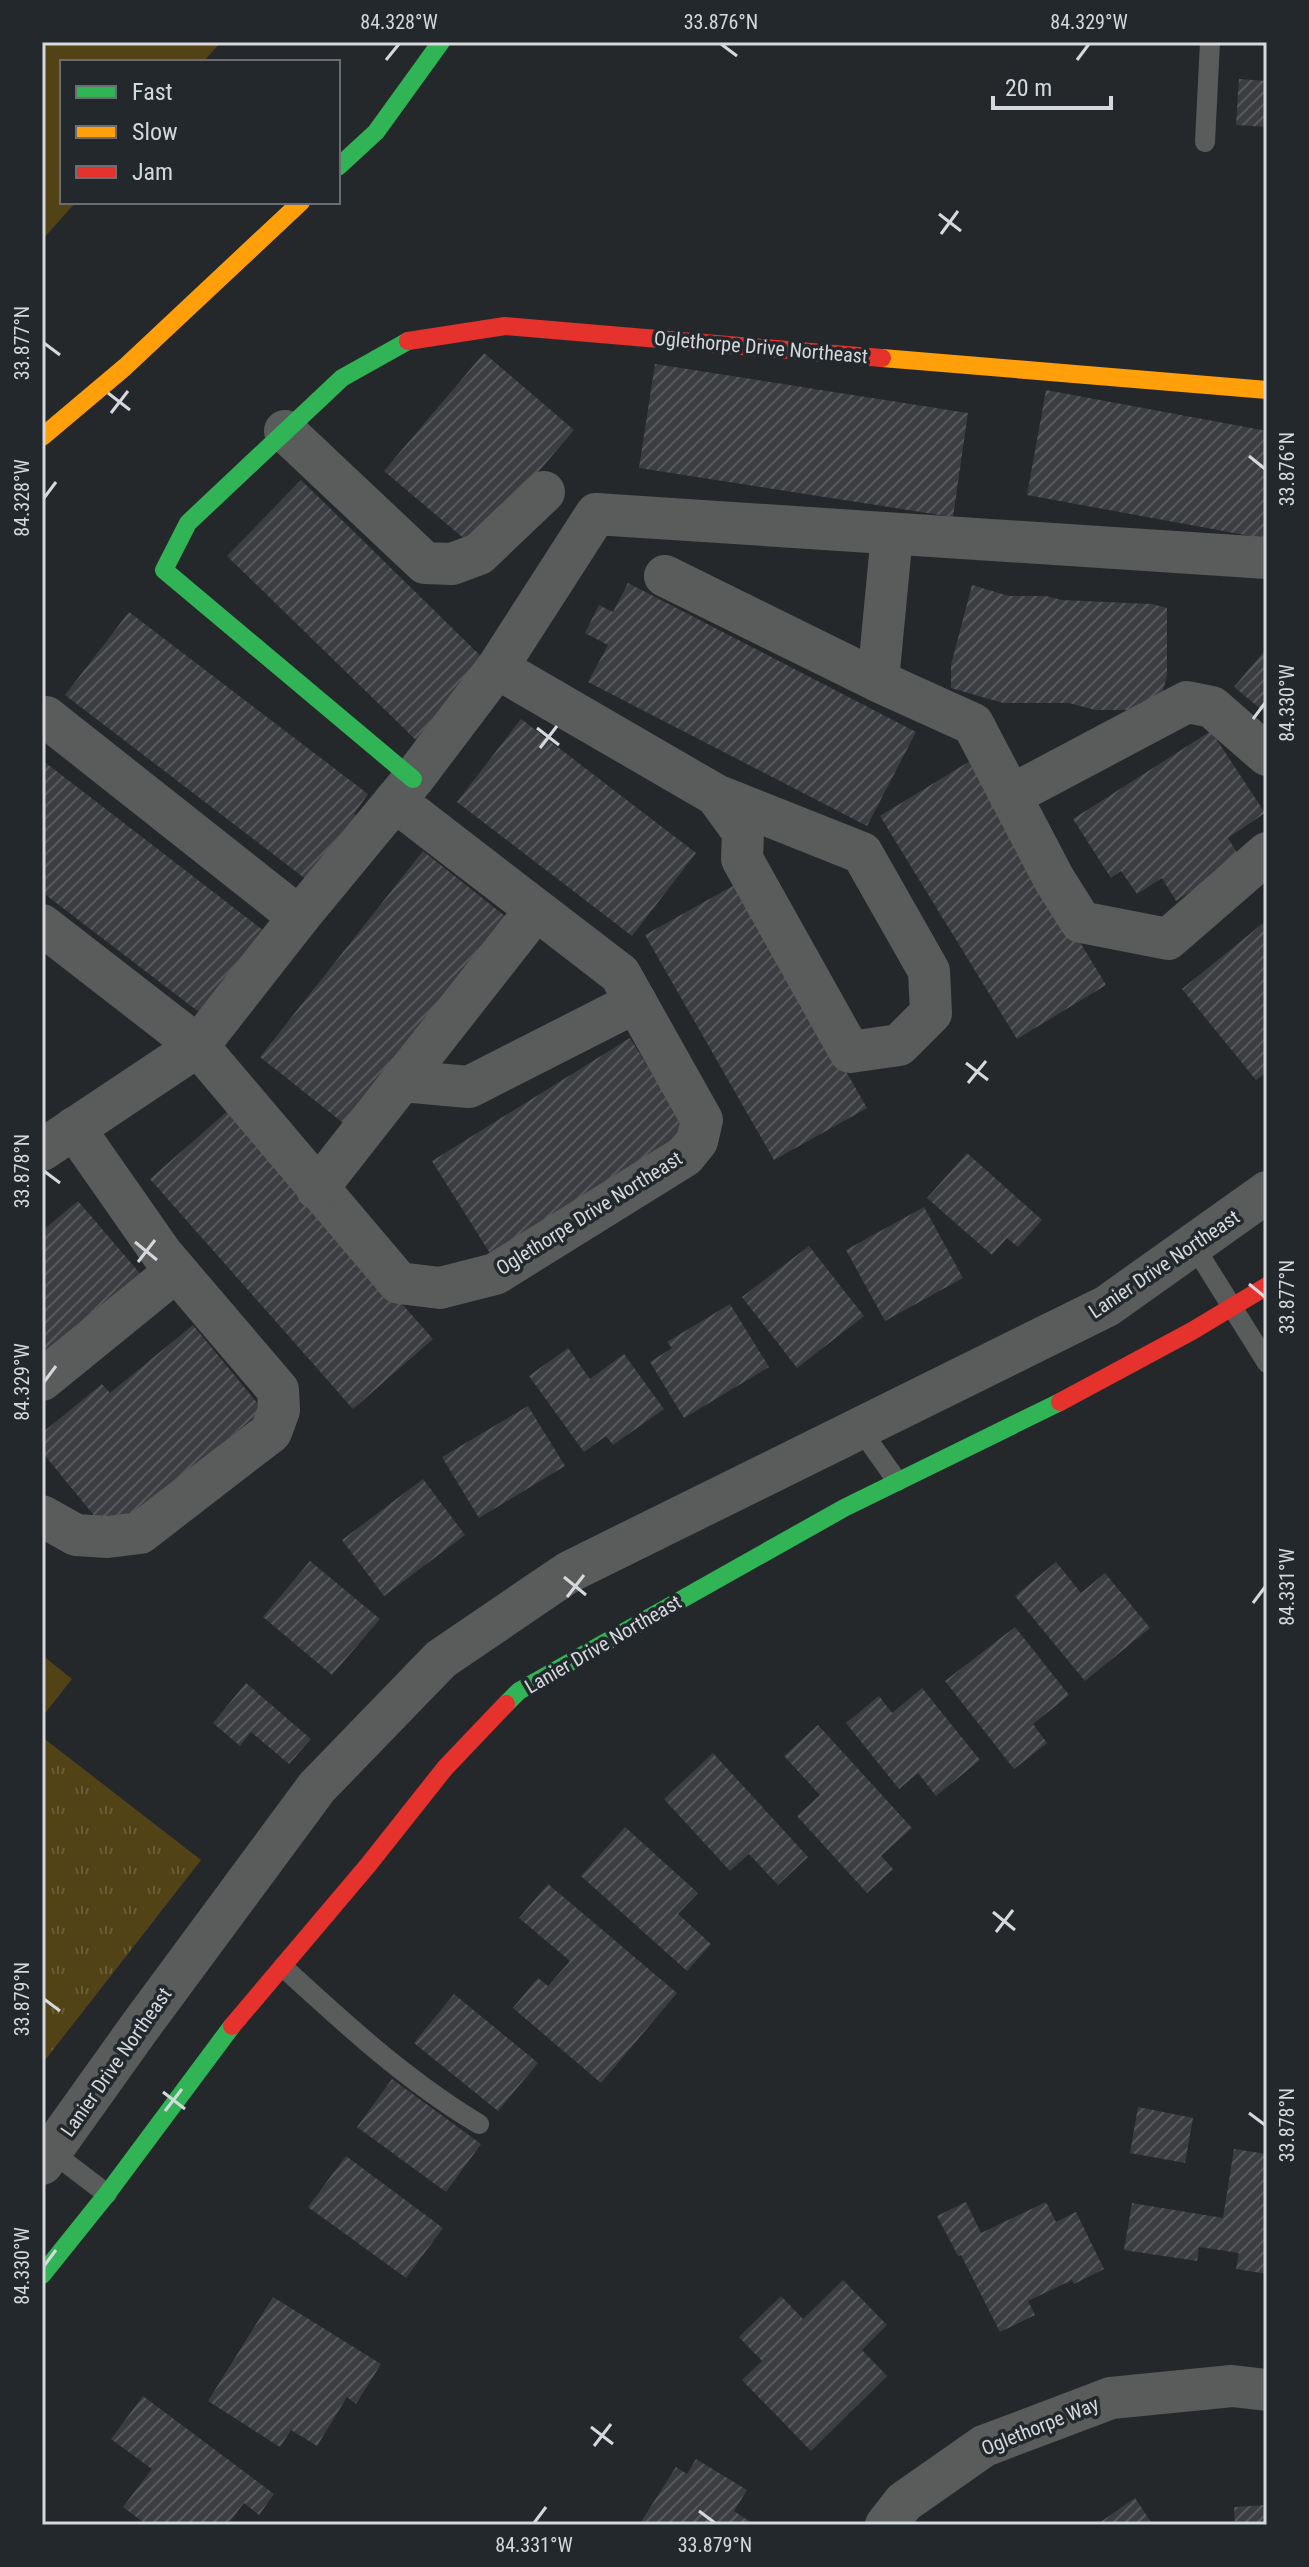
<svg xmlns="http://www.w3.org/2000/svg" width="1309" height="2567" viewBox="0 0 1309 2567" font-family="'Roboto Condensed',sans-serif">
	<style>
		.grass { fill: #524317 }
		.park { fill: url(#park-tufts) }
		.building { fill: url(#building-hatch) }
		.lines { fill: none; stroke-linecap: round; stroke-linejoin: round }
		.lane { stroke: #5a5b5b; stroke-width: 20 }
		.street { stroke: #5a5b5b; stroke-width: 42 }
		.fast { stroke: #30b455; stroke-width: 18 }
		.slow { stroke: #ff9f0a; stroke-width: 18 }
		.jam { stroke: #e5322d; stroke-width: 18 }
		.ticks { fill: none; stroke: #d5d8dc; stroke-width: 3 }
		.labels { text-anchor: middle; dominant-baseline: central; stroke-width: 7; stroke-linejoin: round; paint-order: stroke }
		.street-label { font-size: 20px; fill: #d5d8dc; stroke: #23282d }
		.neatline { fill: none; stroke: #d5d8dc; stroke-width: 3 }
		.ticks-label { font-size: 20px; text-anchor: middle; fill: #d5d8dc }
	</style>
	<defs>
		<pattern id="park-tufts" width="24" height="20" patternUnits="userSpaceOnUse" patternTransform="scale(2)"><rect width="24" height="20" fill="#524317"/><path d="M3 7l-1-3M5 7V3M7 7l1-3M15 17l-1-3M17 17v-4M19 17l1-3" fill="none" stroke="#6a5d38"/></pattern>
		<pattern id="building-hatch" width="6" height="6" patternUnits="userSpaceOnUse" patternTransform="scale(2)"><rect width="6" height="6" fill="#3b3d40"/><path d="M-1 1l2-2M0 6l6-6M5 7l2-2" fill="none" stroke="#56585b"/></pattern>
	</defs>
	<rect width="100%" height="100%" fill="#25282b"/>
	<g class="grass">
		<path d="M42,42H221L203,62H62V202H76L42,240Z"/>
		<path d="M42,1655L72,1679L42,1717Z"/>
	</g>
	<path class="park" d="M42,1737L201,1860L42,2064Z"/>
	<g class="building">
		<path d="M1239,79L1267,81V127L1236,125Z"/>
		<path d="M484,353L574,430L474,547L384,471Z"/>
		<path d="M655,364L968,413L953,517L639,468Z"/>
		<path d="M1046,390L1267,431V539L1027,495Z"/>
		<path d="M301,480L494,669L420,744L227,556Z"/>
		<path d="M628,583L916,732L867,826L588,682L608,645L585,633L599,605L613,612Z"/>
		<path d="M972,585L1009,596H1046L1062,600L1152,604L1167,608V675L1158,710H1095L1069,703H1003L951,688V665Z"/>
		<path d="M129,612L368,794L354,814L369,825L311,883L65,695Z"/>
		<path d="M1267,648V714L1234,687Z"/>
		<path d="M521,719L696,853L632,936L457,802Z"/>
		<path d="M1211,731L1265,813L1228,838L1241,859L1176,901L1162,878L1137,894L1121,871L1111,878L1073,819Z"/>
		<path d="M42,760L272,937L212,1022L42,892Z"/>
		<path d="M970,761L1106,985L1017,1039L880,816Z"/>
		<path d="M423,851L520,928L357,1134L260,1057Z"/>
		<path d="M738,883L867,1108L774,1160L645,935Z"/>
		<path d="M1267,920V1072L1256,1080L1182,989Z"/>
		<path d="M630,1038L689,1132L498,1266L432,1161Z"/>
		<path d="M230,1109L433,1339L353,1409L150,1179Z"/>
		<path d="M967,1153L1042,1220L1018,1247L1007,1238L992,1255L927,1198Z"/>
		<path d="M78,1201L143,1277L42,1364V1231Z"/>
		<path d="M924,1207L963,1278L885,1321L846,1250Z"/>
		<path d="M809,1246L864,1316L797,1368L742,1297Z"/>
		<path d="M730,1304L769,1367L684,1418L650,1362L672,1348L667,1342Z"/>
		<path d="M193,1325L263,1410L110,1535L42,1452V1433L102,1384L110,1393Z"/>
		<path d="M568,1348L590,1379L624,1354L664,1409L613,1445L606,1436L584,1452L529,1376Z"/>
		<path d="M528,1406L565,1466L479,1518L442,1457Z"/>
		<path d="M423,1479L465,1535L384,1596L342,1540Z"/>
		<path d="M310,1561L380,1619L332,1675L263,1617Z"/>
		<path d="M1056,1562L1081,1593L1105,1573L1150,1628L1085,1681L1015,1596Z"/>
		<path d="M1015,1627L1069,1695L1033,1724L1047,1743L1014,1769L945,1681Z"/>
		<path d="M246,1683L311,1739L289,1764L251,1732L240,1746L213,1723Z"/>
		<path d="M922,1688L980,1760L936,1796L918,1773L899,1789L846,1723L879,1696L892,1713Z"/>
		<path d="M818,1725L912,1828L881,1856L893,1869L867,1893L797,1816L820,1795L784,1756Z"/>
		<path d="M713,1753L808,1857L778,1885L749,1854L730,1871L664,1799Z"/>
		<path d="M625,1827L698,1893L678,1914L711,1944L687,1971L581,1876Z"/>
		<path d="M548,1884L677,1993L601,2083L513,2008L538,1978L548,1986L570,1961L519,1918Z"/>
		<path d="M454,1994L538,2063L498,2111L414,2043Z"/>
		<path d="M392,2079L481,2144L446,2192L357,2127Z"/>
		<path d="M1138,2107L1193,2118L1185,2163L1130,2153Z"/>
		<path d="M1234,2149L1267,2154V2274L1236,2269L1239,2253L1199,2247L1197,2261L1124,2250L1132,2203L1223,2218Z"/>
		<path d="M346,2156L443,2228L406,2278L308,2207Z"/>
		<path d="M966,2202L981,2233L1046,2202L1056,2222L1076,2212L1104,2269L1074,2284L1072,2280L1028,2301L1035,2315L1000,2332L961,2255L958,2256L937,2216Z"/>
		<path d="M843,2280L887,2325L862,2350L887,2376L811,2451L742,2380L762,2361L739,2337L781,2296L803,2319Z"/>
		<path d="M273,2297L381,2364L356,2404L347,2397L317,2446L291,2430L280,2447L208,2401Z"/>
		<path d="M143,2396L274,2494L259,2515L244,2503L227,2525H147L123,2507L152,2469L111,2439Z"/>
		<path d="M696,2459L747,2490L734,2511L755,2525H639L676,2467L687,2474Z"/>
		<path d="M1135,2498L1153,2525H1096Z"/>
		<path d="M1267,2505V2525H1235L1234,2507Z"/>
	</g>
	<g class="lines">
		<g class="lane">
			<path d="M1205,142L1210,42"/>
			<path d="M1194,1246L1267,1363"/>
			<path d="M861,1430L897,1481"/>
			<path d="M283,1967C344,2023 407,2081 479,2124"/>
			<path d="M52,2152L107,2194"/>
		</g>
		<g class="street">
			<path d="M285,431L425,563L452,564L479,554L544,492"/>
			<path d="M665,576L878,681L892,534"/>
			<path d="M497,668L716,795L743,832L742,859L850,1052L899,1045L931,1013L929,971L862,853L716,795"/>
			<path d="M878,681L973,724L1054,879L1081,922L1168,939L1267,853"/>
			<path d="M46,717L299,917"/>
			<path d="M1010,796L1187,702L1212,707L1267,755"/>
			<path d="M42,925L198,1046L399,1283L440,1288L495,1274L685,1156L697,1141L702,1120L620,974L395,801"/>
			<path d="M402,1081L469,1087L636,1002"/>
			<path d="M42,1150L198,1046L299,917L413,779L497,668L596,514L1267,558"/>
			<path d="M317,1189L535,911"/>
			<path d="M42,1380L176,1271"/>
			<path d="M42,1516L76,1535L108,1537L140,1533L271,1432L279,1410L278,1390L162,1254L74,1128"/>
			<path d="M42,2164L139,2028L317,1787L441,1659L569,1572L1107,1306L1267,1192"/>
			<path d="M886,2525L904,2502L984,2446L1111,2398L1232,2386L1267,2390"/>
		</g>
		<g class="fast">
			<path d="M338,167L376,132L441,42"/>
			<path d="M408,341L342,378L188,523L164,570L413,779"/>
			<path d="M506,1704L519,1691L844,1508L1060,1402"/>
			<path d="M42,2275L107,2194L232,2026"/>
		</g>
		<g class="slow">
			<path d="M882,358L1267,390"/>
			<path d="M42,437L125,367L301,202"/>
		</g>
		<g class="jam">
			<path d="M408,341L505,326L882,358"/>
			<path d="M1060,1402L1192,1331L1267,1286"/>
			<path d="M232,2026L369,1864L445,1768L506,1704"/>
		</g>
	</g>
	<path class="ticks" d="M721,44L737,56M386,60L399,44M1077,60L1089,44M939,214L961,231M941,234L958,211M44,343L60,355M108,393L130,410M111,413L128,391M1249,456L1265,469M44,498L56,482M1253,719L1265,703M537,728L559,745M540,748L557,726M966,1063L988,1080M968,1083L986,1061M44,1171L60,1183M135,1242L157,1260M138,1262L155,1240M1249,1284L1265,1297M44,1382L56,1366M564,1577L586,1595M567,1597L584,1575M1253,1603L1265,1587M993,1912L1015,1930M996,1932L1013,1910M44,1999L60,2011M163,2092L185,2109M165,2111L182,2089M1249,2113L1265,2125M44,2266L56,2250M591,2427L613,2444M594,2446L611,2424M699,2511L715,2523M534,2523L546,2507"/>
	<g class="labels">
		<g class="street-label">
			<text transform="translate(761 347) rotate(5)">Oglethorpe Drive Northeast</text>
			<text transform="translate(589 1213) rotate(-32)">Oglethorpe Drive Northeast</text>
			<text transform="translate(1164 1264) rotate(-34)">Lanier Drive Northeast</text>
			<text transform="translate(603 1644) rotate(-30)">Lanier Drive Northeast</text>
			<text transform="translate(116 2062) rotate(-55)">Lanier Drive Northeast</text>
			<text transform="translate(1040 2426) rotate(-22)">Oglethorpe Way</text>
		</g>
	</g>
	<rect width="1309" height="2567" fill="none" stroke="#23282d" stroke-width="88"/>
	<rect x="60" y="60" width="280" height="144" fill="#23282d" stroke="#6a6e73" stroke-width="2"/>
	<rect x="76" y="86" width="40" height="12" fill="#30b455" stroke="#6a6e73" stroke-width="2"/>
	<text x="132" y="100" font-size="24" fill="#d5d8dc">Fast</text>
	<rect x="76" y="126" width="40" height="12" fill="#ff9f0a" stroke="#6a6e73" stroke-width="2"/>
	<text x="132" y="140" font-size="24" fill="#d5d8dc">Slow</text>
	<rect x="76" y="166" width="40" height="12" fill="#e5322d" stroke="#6a6e73" stroke-width="2"/>
	<text x="132" y="180" font-size="24" fill="#d5d8dc">Jam</text>
	<path d="M993 96v12h118v-12" fill="none" stroke="#d5d8dc" stroke-width="4"/>
	<text x="1005" y="96" font-size="24" fill="#d5d8dc" stroke="#23282d" stroke-width="6" paint-order="stroke">20 m</text>
	<rect x="44" y="44" width="1221" height="2479" class="neatline"/>
	<g class="ticks-label">
		<text x="399" y="29">84.328°W</text>
		<text x="721" y="29">33.876°N</text>
		<text x="1089" y="29">84.329°W</text>
		<text transform="translate(22 343) rotate(-90)" y="7">33.877°N</text>
		<text transform="translate(1287 469) rotate(-90)" y="7">33.876°N</text>
		<text transform="translate(22 498) rotate(-90)" y="7">84.328°W</text>
		<text transform="translate(1287 703) rotate(-90)" y="7">84.330°W</text>
		<text transform="translate(22 1171) rotate(-90)" y="7">33.878°N</text>
		<text transform="translate(1287 1297) rotate(-90)" y="7">33.877°N</text>
		<text transform="translate(22 1382) rotate(-90)" y="7">84.329°W</text>
		<text transform="translate(1287 1587) rotate(-90)" y="7">84.331°W</text>
		<text transform="translate(22 1999) rotate(-90)" y="7">33.879°N</text>
		<text transform="translate(1287 2125) rotate(-90)" y="7">33.878°N</text>
		<text transform="translate(22 2266) rotate(-90)" y="7">84.330°W</text>
		<text x="534" y="2552">84.331°W</text>
		<text x="715" y="2552">33.879°N</text>
	</g>
</svg>
